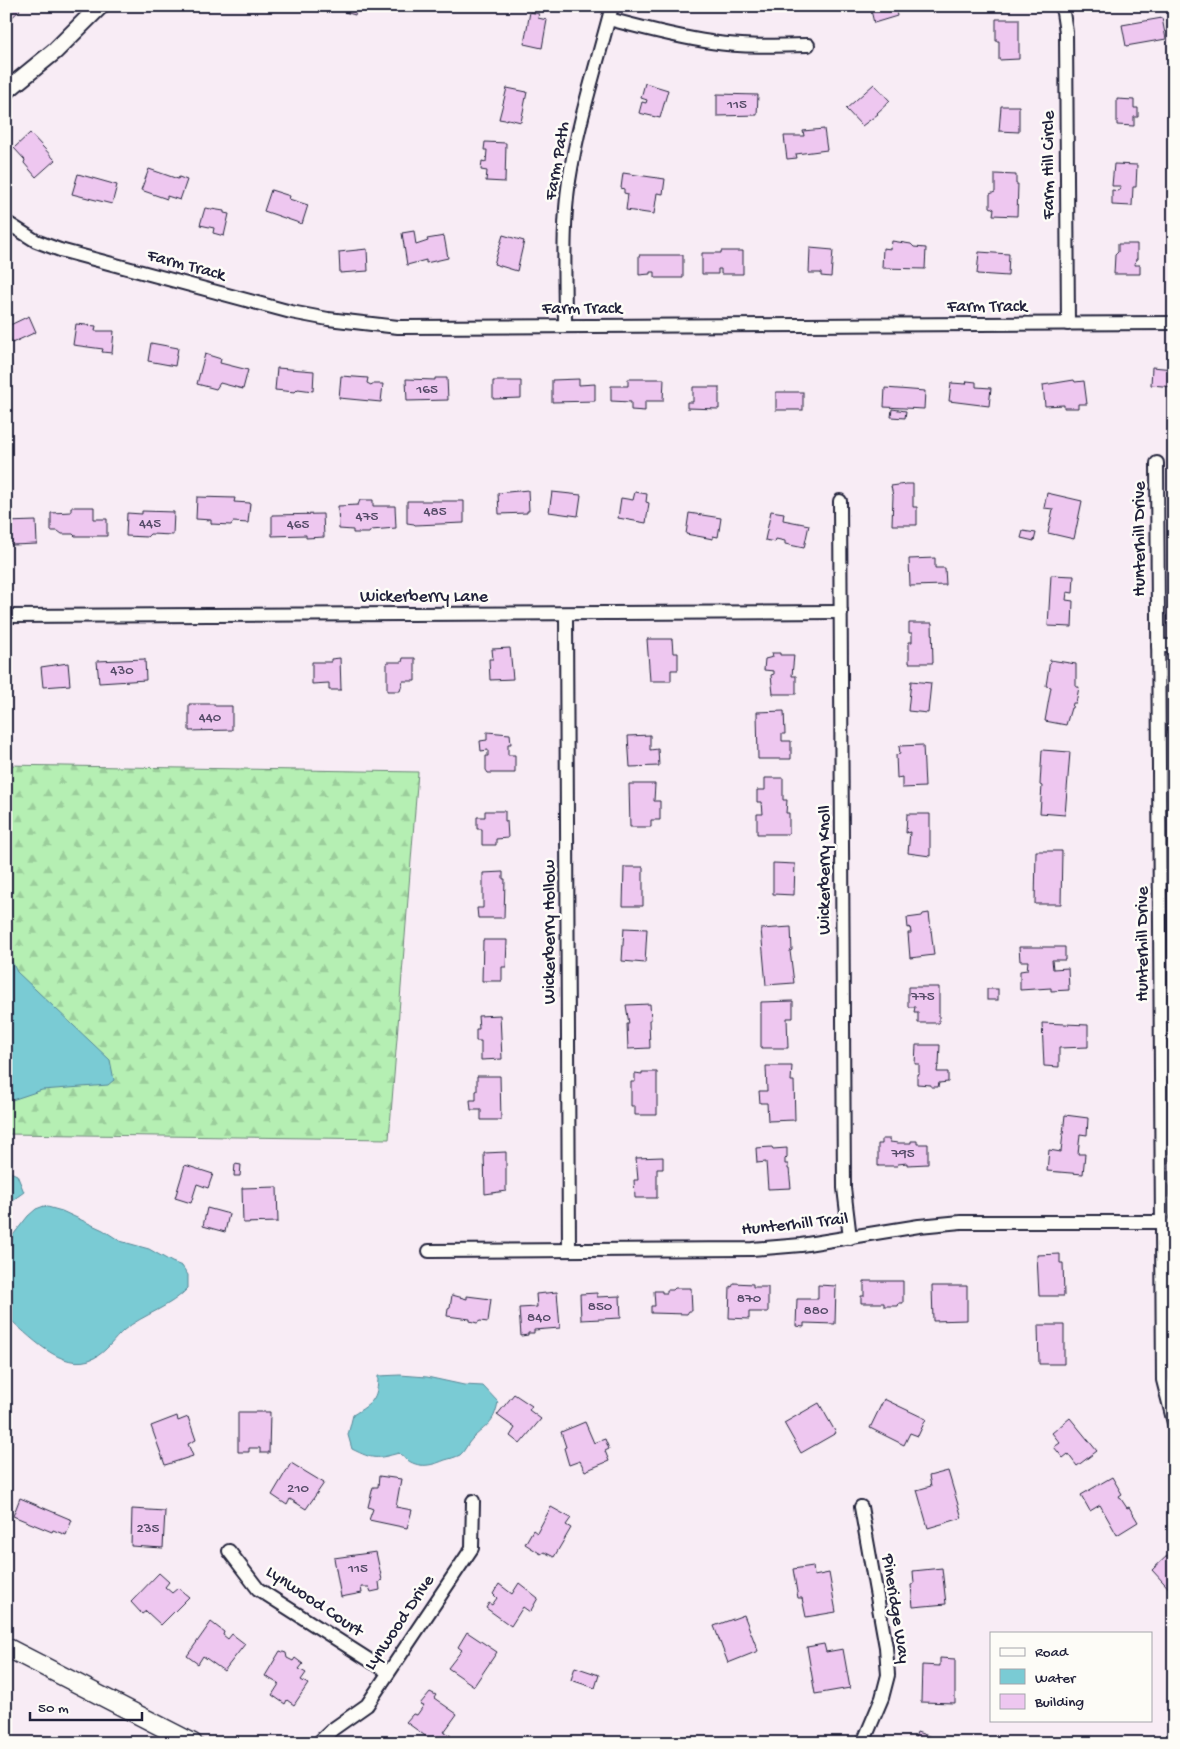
<svg xmlns="http://www.w3.org/2000/svg" width="1180" height="1749" viewBox="0 0 1180 1749" font-family="'Gochi Hand',sans-serif">
	<style>
		.forest { fill: url(#forest-firs); stroke: #6c8877 }
		.water { fill: #7acbd4; stroke: #578797 }
		.building { fill: #eec7f0; stroke: #22223b }
		.lines { fill: none; stroke-linecap: round; stroke-linejoin: round }
		.minor-casing { stroke: #22223b; stroke-width: 16 }
		.tertiary-casing { stroke: #22223b; stroke-width: 20 }
		.secondary-casing { stroke: #22223b; stroke-width: 21 }
		.minor { stroke: #fdfcf7; stroke-width: 12 }
		.tertiary { stroke: #fdfcf7; stroke-width: 16 }
		.secondary { stroke: #fdfcf7; stroke-width: 18 }
		.labels { text-anchor: middle; dominant-baseline: central; stroke-width: 5; stroke-linejoin: round; paint-order: stroke }
		.number-label { font-size: 15px; fill: #554b68 }
		.street-label { font-size: 18px; fill: #22223b; stroke: #fdfcf7 }
	</style>
	<defs>
		<pattern id="forest-firs" width="22" height="20" patternUnits="userSpaceOnUse" patternTransform="scale(1.25)"><rect width="22" height="20" fill="#b5efb3"/><path d="M5 1l3.5 6h-7zM16 11l3.5 6h-7z" fill="#9bcd9b"/></pattern>
	</defs>
	<rect width="100%" height="100%" fill="#f8ecf5"/>
	<filter id="ink" filterUnits="userSpaceOnUse"><feTurbulence type="fractalNoise" baseFrequency=".02" numOctaves="2"/><feDisplacementMap in="SourceGraphic" scale="10" xChannelSelector="R" yChannelSelector="G"/><feConvolveMatrix kernelMatrix="1 2 1 2 8 2 1 2 1" color-interpolation-filters="sRGB"/></filter>
	<g filter="url(#ink)">
		<path class="forest" d="M6,765L418,772L389,1139L6,1134Z"/>
		<g class="water">
			<path d="M6,950L17,972L110,1060L114,1080L108,1085L42,1090L6,1102Z"/>
			<path d="M6,1170L17,1175L24,1192L6,1205Z"/>
			<path d="M44,1206L62,1211L103,1230L120,1241L149,1249L172,1262L182,1266L188,1275V1288C171,1307 144,1314 124,1330C114,1339 106,1352 94,1358C62,1374 28,1334 6,1316V1244L28,1216L36,1209Z"/>
			<path d="M400,1375L427,1377L464,1385L483,1386L498,1402C494,1424 486,1425 472,1439C467,1444 465,1451 460,1455C456,1457 449,1459 445,1460C426,1468 414,1468 399,1453C376,1459 374,1460 352,1449L348,1435L353,1415C372,1403 378,1400 378,1376Z"/>
		</g>
		<g class="building">
			<path d="M6,6H17L20,10L7,22Z"/>
			<path d="M310,6H357L355,15L324,6L323,10Z"/>
			<path d="M870,6H895L897,16L874,23Z"/>
			<path d="M530,12L539,14L538,18L547,20L542,48L524,44Z"/>
			<path d="M1162,18L1166,39L1126,46L1122,25Z"/>
			<path d="M996,19H1019V59L999,60V41H996Z"/>
			<path d="M645,83L668,90L660,118L639,113L642,102L646,103L647,100L641,98Z"/>
			<path d="M874,84L890,101L877,113L878,114L862,126L846,109Z"/>
			<path d="M507,88L527,92L521,122L508,119L505,120L499,119Z"/>
			<path d="M717,94L758,95L757,115L717,116Z"/>
			<path d="M1117,99L1134,100V108H1138V117H1134V126L1117,125Z"/>
			<path d="M1001,106H1019V132L999,131Z"/>
			<path d="M824,129L827,150L796,154L797,158L787,159L784,136H804L803,131Z"/>
			<path d="M30,133L55,160L36,177L24,163L25,160L14,148Z"/>
			<path d="M485,142L506,143L505,182L486,181L487,171L481,170L482,161L486,162L487,150H484Z"/>
			<path d="M1114,164L1137,165L1136,187H1133L1132,206L1112,205V190L1119,191L1121,186H1112Z"/>
			<path d="M149,169L178,179L179,177L187,180L180,200L167,196V199L141,190Z"/>
			<path d="M623,173L665,179L663,194L657,193L654,214L626,210L628,194L624,193V189L621,188Z"/>
			<path d="M78,174L117,185L112,204L72,194Z"/>
			<path d="M995,174L1016,175V184H1018L1017,216L993,215L994,209L990,207V194L995,192Z"/>
			<path d="M271,190L290,196L289,199L308,205L302,224L264,211Z"/>
			<path d="M205,208L224,211V213L229,214L224,236L213,233L214,228L200,225Z"/>
			<path d="M414,231L416,245L428,241L427,239L444,236L448,258L426,263V260L407,265L402,233Z"/>
			<path d="M503,235L524,241L517,271L494,264Z"/>
			<path d="M892,241L911,244L914,247L926,248L925,269L882,268L883,248L891,249Z"/>
			<path d="M1118,244H1137V259H1136L1135,265H1140V274H1114L1115,255L1118,252Z"/>
			<path d="M810,248L833,250L831,277L821,276V273H809Z"/>
			<path d="M367,249L368,271L340,273L339,252Z"/>
			<path d="M721,251H743V274H721V269H718V274H702V253H721Z"/>
			<path d="M979,252L1009,254L1008,276L977,274Z"/>
			<path d="M639,255H683V278H655V272H650V274L639,275Z"/>
			<path d="M29,316L36,332L12,343L6,327Z"/>
			<path d="M76,324L96,326L95,331H114L112,353L102,352L103,349L73,345Z"/>
			<path d="M151,343L178,348L175,366L148,361Z"/>
			<path d="M205,354L221,359L220,363L248,370L243,389L220,383L216,389L197,384Z"/>
			<path d="M1152,367L1174,369V387L1151,385Z"/>
			<path d="M277,368L314,371L313,391L298,389L295,392L275,390Z"/>
			<path d="M341,376L368,378L367,383L371,385L372,384H383L381,402L339,398Z"/>
			<path d="M435,378H447L448,400L407,401L406,379L435,380Z"/>
			<path d="M579,379V385L595,384V401L552,402V380Z"/>
			<path d="M628,379H664L663,401H645V411L631,410V402L611,401V386H628Z"/>
			<path d="M1074,380L1075,382L1084,381L1087,404H1078V408H1064V405L1045,406L1043,385Z"/>
			<path d="M493,381H521V398L493,399Z"/>
			<path d="M967,381L976,382V387L991,388L989,406L949,401L951,383L966,384Z"/>
			<path d="M693,387H719V409L687,408V402H693Z"/>
			<path d="M885,388L925,391L924,409L884,407Z"/>
			<rect x="776" y="392" width="27" height="18"/>
			<path d="M892,409L906,411L905,418L891,417Z"/>
			<path d="M906,484H913V507H917V525H892L893,496L891,486Z"/>
			<path d="M528,490L529,511H527V513L499,514L498,493Z"/>
			<path d="M552,492L581,495L578,516L549,512Z"/>
			<path d="M635,492L647,494L646,502L649,503L646,523L618,518L621,498L633,500Z"/>
			<path d="M1047,493L1082,501L1074,539L1048,533L1053,509L1044,508Z"/>
			<path d="M197,497L235,498L234,502L250,503L248,523L233,522L231,525L211,524V520L196,519Z"/>
			<path d="M360,500H373V506H395L396,528L371,530L369,533H353V530L339,529L338,506L358,505Z"/>
			<path d="M407,501H464V523L415,525L414,524L407,523Z"/>
			<path d="M71,507H94V519H107V536H75L73,534H62L58,531H51V513L71,512Z"/>
			<path d="M142,511L174,512L173,535L150,534L147,537L126,536L127,513L142,514Z"/>
			<path d="M771,511L784,513L783,520L809,525L804,548L785,544V541L776,539L775,542L765,540Z"/>
			<path d="M689,513L721,518L718,537L713,536V539L686,534Z"/>
			<path d="M323,514L324,537L306,538V535L272,536V515Z"/>
			<path d="M36,521L37,544L12,545L10,543H6V522Z"/>
			<path d="M1023,531L1036,533L1034,541L1021,538Z"/>
			<path d="M935,558V568H945L946,585L910,586L909,559Z"/>
			<path d="M1051,575L1074,576L1073,593L1067,592L1066,600L1073,601L1072,627L1048,626Z"/>
			<path d="M909,623H932L933,663H909V642H912V633H909Z"/>
			<path d="M647,639H672L673,653H678V670H671V681H650Z"/>
			<path d="M510,648L513,679L490,680L489,659H493L492,649Z"/>
			<path d="M772,653H780V655H794L792,676H796V694H773L771,675L774,674V671L764,670L765,659L773,657Z"/>
			<path d="M340,658L341,690H329V683L312,684V662H331V659Z"/>
			<path d="M403,658H415V681H403L400,691H387V662H402Z"/>
			<path d="M145,659L146,680L99,683L97,661Z"/>
			<path d="M1050,660L1076,664V687H1079L1076,703H1073L1072,708H1071L1066,725L1045,721L1051,687L1046,686Z"/>
			<path d="M68,663L70,685L43,687L41,667Z"/>
			<path d="M911,681L931,683L928,713L908,711Z"/>
			<path d="M189,704H215V706H232V730L189,731Z"/>
			<path d="M784,711L785,734H782V741H791V759H758L757,712Z"/>
			<path d="M487,732L510,734L511,744H508V755H515V773H488L486,770V756H488V750L481,751L480,741L487,740Z"/>
			<path d="M650,735V750L658,749L659,766L630,767L628,736Z"/>
			<path d="M923,745L925,787L902,788V777L897,778L896,755L900,754L899,746Z"/>
			<path d="M1042,750L1070,752L1065,815L1040,813L1042,786L1040,785Z"/>
			<path d="M765,778H783V800H787L786,813H789V834H757V814H763L762,802H757V790H765Z"/>
			<path d="M629,784H655L654,801H660V820H651V827H630Z"/>
			<path d="M485,811H505V821H507L508,838L496,839V845H482V829H477V817H485Z"/>
			<path d="M907,814H930V856L908,853L910,832L906,833Z"/>
			<path d="M1036,851H1062L1061,904H1035Z"/>
			<path d="M773,863L795,864L794,895L773,894Z"/>
			<path d="M624,867H643V906H623Z"/>
			<path d="M503,872V879H505L504,918H478L477,908H483V873Z"/>
			<path d="M929,913L934,955L910,958L908,933H911L910,927L908,928L907,918L922,916L923,914Z"/>
			<path d="M791,927L792,950L790,951L794,983L766,985L761,929Z"/>
			<path d="M624,928L647,929L645,963L622,961Z"/>
			<path d="M483,940H507L506,967H502V981H482Z"/>
			<path d="M1019,947H1065V960H1052L1053,969L1068,968L1069,990L1051,991V988L1020,990V971L1027,970L1028,961H1020Z"/>
			<path d="M908,987H939V1023H918V1012H914L915,1007H908Z"/>
			<rect x="987" y="989" width="11" height="11"/>
			<path d="M793,1001V1018H787L788,1048H761V1002Z"/>
			<path d="M650,1004L651,1020H649L650,1048L628,1049L627,1024H629L626,1005Z"/>
			<path d="M500,1015L502,1059L481,1060V1041H476V1029H479L478,1016Z"/>
			<path d="M1042,1023L1088,1025V1047L1059,1048V1067L1044,1066Z"/>
			<path d="M916,1045H940L939,1065H938L937,1072H948V1082L939,1083L938,1087H931V1085L917,1084V1074H919V1064H915Z"/>
			<path d="M766,1066H792L791,1081H794L795,1120L768,1121L767,1103H760L759,1091H767Z"/>
			<path d="M642,1072H657V1115H635V1106H631V1082H635V1073L642,1074Z"/>
			<path d="M477,1076H500L501,1120H481V1110H471L470,1100H476V1091H477Z"/>
			<path d="M1065,1115L1088,1118L1087,1135L1080,1134L1078,1154H1085L1083,1174L1047,1171L1049,1150L1061,1152Z"/>
			<path d="M882,1139H890V1142L898,1143H911V1141H917V1144H928V1164L907,1165V1163L898,1164L897,1166H878V1144H882Z"/>
			<path d="M772,1147L773,1149L787,1148V1157L785,1159V1164H788V1169H789L791,1188L768,1189L766,1162L757,1163L756,1148Z"/>
			<path d="M506,1152V1191L485,1194L484,1153Z"/>
			<path d="M663,1157V1169H657V1198H635L634,1180H638L636,1158Z"/>
			<path d="M235,1164L241,1165L240,1176H234Z"/>
			<path d="M185,1165L213,1174L208,1188L197,1184L191,1203L175,1198Z"/>
			<path d="M277,1187L278,1222L243,1223L242,1188Z"/>
			<path d="M207,1208L229,1214L225,1232L203,1226Z"/>
			<path d="M1060,1254V1263H1063L1064,1296H1039L1037,1255Z"/>
			<path d="M864,1281H903V1303H899L898,1306H884V1303H861V1296H864Z"/>
			<path d="M734,1283L753,1284V1287H768V1312H749V1319L729,1318L730,1286L732,1287Z"/>
			<path d="M818,1285L836,1286L835,1324L804,1323V1327L796,1326L797,1299H818Z"/>
			<path d="M932,1286H967V1320L933,1321Z"/>
			<path d="M675,1288H691L692,1311H689L687,1314L651,1313V1306H655L654,1291H662V1293H667V1290H673Z"/>
			<path d="M557,1292L560,1328L534,1330V1333H528V1335L521,1336L519,1308L537,1307L536,1294Z"/>
			<path d="M597,1293V1297L620,1296L621,1318L581,1320L580,1294Z"/>
			<path d="M452,1295L467,1299V1296L491,1299L488,1322L480,1321L477,1323L470,1321V1319L447,1316L448,1309L450,1308Z"/>
			<path d="M1038,1325H1064V1364H1039Z"/>
			<path d="M514,1394L532,1406L529,1410L541,1419L520,1444L510,1436L515,1428L497,1415Z"/>
			<path d="M884,1399L926,1419L918,1436L910,1433L904,1445L870,1428Z"/>
			<path d="M819,1403L836,1433L801,1453L784,1423Z"/>
			<path d="M238,1412H270L269,1453H260V1448H249V1452H238Z"/>
			<path d="M177,1416L178,1421L188,1417L196,1440L188,1444L193,1456L165,1465L151,1426Z"/>
			<path d="M1070,1418L1097,1451L1077,1466L1068,1454L1063,1458L1054,1447L1060,1443L1052,1433Z"/>
			<path d="M585,1422L594,1443L605,1439L609,1449L605,1451L609,1461L585,1471L580,1461L569,1465L564,1448L566,1447L561,1432Z"/>
			<path d="M291,1463L324,1483L306,1509L290,1499L287,1505L272,1495Z"/>
			<path d="M948,1471L962,1518L928,1528L917,1490L931,1486L929,1476Z"/>
			<path d="M379,1476L401,1479L396,1507L412,1510L407,1528L369,1520L373,1509L368,1507L373,1487H378Z"/>
			<path d="M1112,1477L1122,1494L1119,1496L1127,1508L1129,1507L1138,1522L1117,1535L1100,1505L1090,1511L1081,1495Z"/>
			<path d="M20,1498L72,1520L66,1535L53,1530L52,1532L13,1516Z"/>
			<path d="M551,1507L571,1518L566,1525L571,1528L554,1557L544,1552L541,1554L525,1544L533,1530L537,1533Z"/>
			<path d="M132,1509L165,1511L163,1548L131,1546Z"/>
			<path d="M376,1552L382,1580L379,1582L380,1590L371,1592L369,1587H361L362,1593L341,1597L334,1558Z"/>
			<path d="M1170,1553L1174,1556V1594L1152,1570Z"/>
			<path d="M813,1566L814,1576L829,1573L836,1612L806,1617L802,1598H798L793,1569Z"/>
			<path d="M942,1568L946,1604L913,1607L911,1585L914,1584L913,1571Z"/>
			<path d="M159,1573L169,1582L165,1587L172,1593L178,1588L189,1597L161,1625L146,1611L142,1614L131,1602Z"/>
			<path d="M519,1583L538,1598L530,1612L523,1607L511,1626L486,1608L489,1603L492,1605L497,1598L493,1594L499,1584L512,1594Z"/>
			<path d="M744,1615L758,1651L728,1663L714,1626Z"/>
			<path d="M211,1622L224,1632L223,1635L228,1639L232,1634L245,1644L224,1671L203,1656L198,1664L187,1656Z"/>
			<path d="M467,1632L497,1652L474,1686L448,1668L462,1650L458,1647Z"/>
			<path d="M824,1644L826,1652L843,1649L850,1688L815,1694L807,1647Z"/>
			<path d="M280,1651L286,1653L287,1658L293,1661L295,1658L303,1664L299,1669L306,1673L301,1680L308,1684L294,1705L287,1700L285,1704L272,1695L279,1684L265,1676Z"/>
			<path d="M940,1658L955,1659V1703L921,1702L922,1665L940,1666Z"/>
			<path d="M575,1667L599,1675L595,1688L571,1680Z"/>
			<path d="M430,1692L436,1695L434,1698L457,1714L444,1732L451,1736L446,1743H435L406,1722L413,1714L417,1715L424,1705L420,1704Z"/>
			<path d="M917,1732L949,1743H913Z"/>
			<path d="M389,1738L395,1743H384Z"/>
		</g>
		<g class="lines">
			<defs>
				<g id="minor">
					<path d="M1062,6L1066,32L1068,324"/>
					<path d="M609,19C643,28 676,37 711,42C743,47 775,46 808,45"/>
					<path d="M6,222L36,241L60,250L291,312L328,319L398,327L1174,323"/>
					<path d="M565,326C565,278 562,229 569,181C578,122 597,64 612,6"/>
					<path d="M1157,463L1163,1380L1174,1423"/>
					<path d="M840,501L844,1188L850,1238"/>
					<path d="M566,614L569,1250"/>
					<path d="M6,616L841,612"/>
					<path d="M1158,646H1174"/>
					<path d="M429,1251L752,1249L801,1245L919,1226L961,1222H1163"/>
					<path d="M861,1507L886,1647L888,1675L882,1698L863,1743"/>
					<path d="M229,1551L258,1589L388,1672"/>
					<path d="M318,1743L333,1729L367,1705L472,1548L473,1501"/>
				</g>
				<path id="tertiary" d="M6,91L55,51L100,6"/>
				<path id="secondary" d="M6,1647L193,1743"/>
			</defs>
			<use href="#minor" class="minor-casing"/>
			<use href="#tertiary" class="tertiary-casing"/>
			<use href="#secondary" class="secondary-casing"/>
			<use href="#minor" class="minor"/>
			<use href="#tertiary" class="tertiary"/>
			<use href="#secondary" class="secondary"/>
		</g>
	</g>
	<g class="labels">
		<g class="number-label">
			<text x="737" y="105">115</text>
			<text x="427" y="390">165</text>
			<text x="435" y="512">485</text>
			<text x="367" y="517">475</text>
			<text x="150" y="524">445</text>
			<text x="298" y="525">465</text>
			<text x="122" y="671">430</text>
			<text x="210" y="718">440</text>
			<text x="923" y="997">775</text>
			<text x="903" y="1154">795</text>
			<text x="749" y="1299">870</text>
			<text x="600" y="1307">850</text>
			<text x="816" y="1311">880</text>
			<text x="539" y="1318">840</text>
			<text x="298" y="1489">210</text>
			<text x="148" y="1529">235</text>
			<text x="358" y="1569">115</text>
		</g>
		<g class="street-label">
			<text transform="translate(558 161) rotate(-80)">Farm Path</text>
			<text transform="translate(1049 165) rotate(-90)">Farm Hill Circle</text>
			<text transform="translate(186 266) rotate(15)">Farm Track</text>
			<text x="987" y="307">Farm Track</text>
			<text x="582" y="309">Farm Track</text>
			<text transform="translate(1140 539) rotate(-90)">Hunterhill Drive</text>
			<text x="424" y="597">Wickerberry Lane</text>
			<text transform="translate(825 870) rotate(-90)">Wickerberry Knoll</text>
			<text transform="translate(550 932) rotate(-90)">Wickerberry Hollow</text>
			<text transform="translate(1143 944) rotate(-90)">Hunterhill Drive</text>
			<text transform="translate(795 1225) rotate(-6)">Hunterhill Trail</text>
			<text transform="translate(314 1602) rotate(34)">Lynwood Court</text>
			<text transform="translate(895 1609) rotate(81)">Pineridge Way</text>
			<text transform="translate(400 1623) rotate(-56)">Lynwood Drive</text>
		</g>
	</g>
	<rect width="1180" height="1749" fill="none" stroke="#fdfcf7" stroke-width="25"/>
	<rect x="12" y="12" width="1155" height="1724" fill="none" stroke="#22223b" stroke-width="2" filter="url(#ink)"/>
	<rect x="990" y="1632" width="162" height="90" fill="#fdfcf7" stroke="#a5a5ac"/>
	<rect x="1000" y="1648" width="25" height="8" fill="#fdfcf7" stroke="#a5a5ac"/>
	<text x="1035" y="1656" font-size="15" fill="#22223b">Road</text>
	<rect x="1000" y="1669" width="25" height="15" fill="#7acbd4" stroke="#a5a5ac"/>
	<text x="1035" y="1682" font-size="15" fill="#22223b">Water</text>
	<rect x="1000" y="1694" width="25" height="15" fill="#eec7f0" stroke="#a5a5ac"/>
	<text x="1035" y="1706" font-size="15" fill="#22223b">Building</text>
	<path d="M30 1712v8h112v-8" fill="none" stroke="#22223b" stroke-width="2.5"/>
	<text x="38" y="1712" font-size="15" fill="#22223b" stroke="#fdfcf7" stroke-width="4" paint-order="stroke">50 m</text>
</svg>
